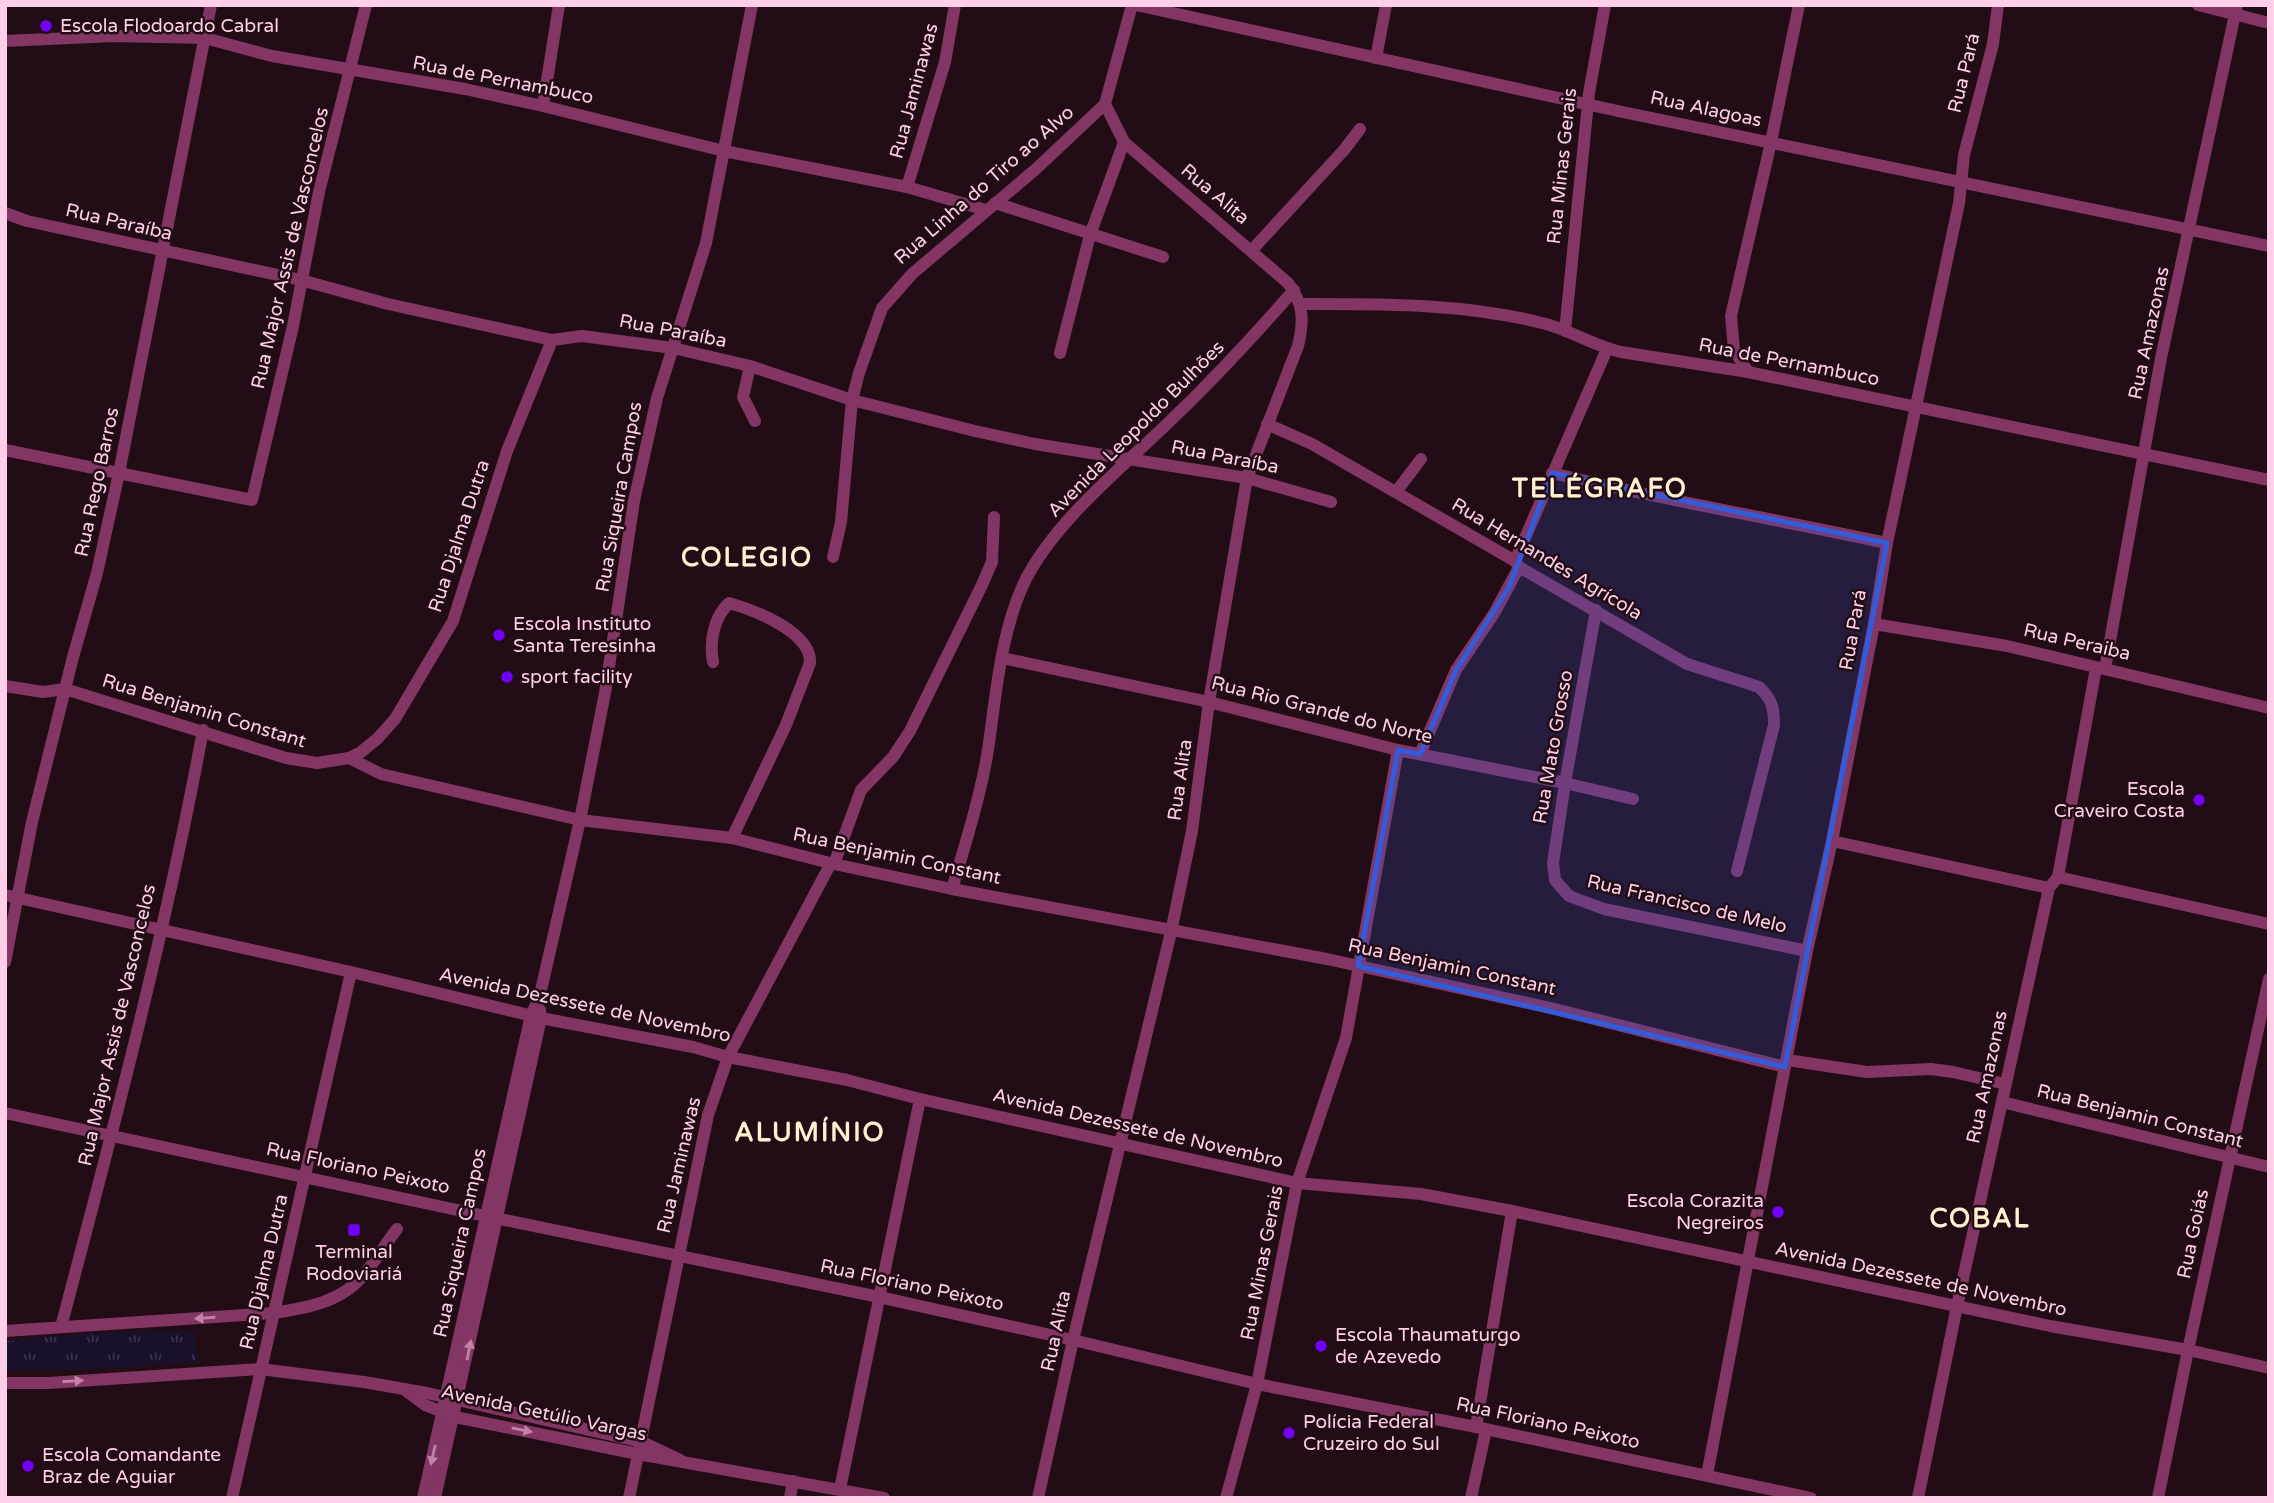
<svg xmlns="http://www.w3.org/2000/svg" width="2274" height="1503" viewBox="0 0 2274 1503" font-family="'Varela Round',sans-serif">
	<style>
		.grass { fill: url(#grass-tufts) }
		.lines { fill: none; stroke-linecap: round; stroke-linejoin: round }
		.minor { stroke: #833664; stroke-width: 12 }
		.oneway { fill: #c182a6 }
		.marked { fill: #345bda; fill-opacity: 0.2; stroke: #345bda; stroke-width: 5; stroke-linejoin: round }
		.poi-dot { fill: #7200f9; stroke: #220d17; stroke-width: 2.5 }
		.labels { text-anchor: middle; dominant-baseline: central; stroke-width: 5; stroke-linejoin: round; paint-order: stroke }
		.poi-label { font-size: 19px; fill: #ffcee8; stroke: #220d17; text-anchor: start }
		.street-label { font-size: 19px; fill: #ffcee8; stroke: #220d17 }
		.district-label { font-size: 26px; font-weight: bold; letter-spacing: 2px; fill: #fff2d0; stroke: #220d17 }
	</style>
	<defs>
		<pattern id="grass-tufts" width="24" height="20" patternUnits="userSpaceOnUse" patternTransform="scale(1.75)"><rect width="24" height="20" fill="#19102c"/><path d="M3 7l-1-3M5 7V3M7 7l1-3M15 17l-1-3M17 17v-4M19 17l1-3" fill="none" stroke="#3c324b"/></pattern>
	</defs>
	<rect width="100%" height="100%" fill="#220d17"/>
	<path class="grass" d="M194,1331L197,1362L91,1369L5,1370V1341L94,1333Z"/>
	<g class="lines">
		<g class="minor">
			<path d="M1136,5L1618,111L2269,246"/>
			<path d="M2198,5L2269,23"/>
			<path d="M5,41L114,36L205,38L272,56L465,89L543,106L724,151L907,187L986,210"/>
			<path d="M1376,58L1386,5"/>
			<path d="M543,106L559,5"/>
			<path d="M907,187L945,62L955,5"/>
			<path d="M995,203L1163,257"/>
			<path d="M5,213L27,221L301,280L388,304L552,340L582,336L673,348L750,366L852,400L975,431L1035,444L1247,478L1331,502"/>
			<path d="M1252,250L1344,150L1360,129"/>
			<path d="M1301,304C1382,304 1466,303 1546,324C1572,331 1594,346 1621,352L1748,372L2269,480"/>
			<path d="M1565,331L1589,93L1605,5"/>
			<path d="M1060,353L1090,235L1124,142"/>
			<path d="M750,366L743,397L755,421"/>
			<path d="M1748,372L1734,350L1731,316L1771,142L1799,5"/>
			<path d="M1267,424L1312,444L1515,561L1519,567L1687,664L1759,687C1772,699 1774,708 1774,725L1737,871"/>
			<path d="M5,450L252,500L293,326L319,192L366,5"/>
			<path d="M1552,473C1663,500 1775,519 1887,543"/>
			<path d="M1396,492L1421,459"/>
			<path d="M833,557L841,522L852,400L859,373L882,308L912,274L1036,169L1105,104"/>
			<path d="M1515,561L1607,349"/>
			<path d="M1596,610L1565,783L1553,863L1555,880L1569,896L1604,909L1807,951"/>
			<path d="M1874,624L2007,646L2269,708"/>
			<path d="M1002,658L1209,702L1398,750L1565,783L1633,799"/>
			<path d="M713,662C709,642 714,617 729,603C754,610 812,632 810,663L786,725L732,838"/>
			<path d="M2105,669L2161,358L2237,5"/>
			<path d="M5,686L43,692L65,689L286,758L317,763L349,758L381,774L580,820L732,838L834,864L952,889L1327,959L1555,1009L1785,1067"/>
			<path d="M1420,754L1456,670L1495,612L1519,567"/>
			<path d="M349,758L361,752L377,739L395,719L453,621L507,451L552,340"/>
			<path d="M1832,841L2049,888"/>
			<path d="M834,864L861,790L893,757L910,731L981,587L992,562L994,517"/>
			<path d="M2058,877L2269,924"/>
			<path d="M952,889C965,845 979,801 987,756C996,699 999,639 1023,585C1051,525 1119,470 1167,424C1212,381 1253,337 1294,290"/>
			<path d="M5,895L351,972L541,1018L693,1047L728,1057L847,1080L920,1099L1297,1183L1421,1194L1512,1211L2050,1326L2188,1350L2269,1368"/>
			<path d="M5,962L32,822L73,657L97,573L119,473L211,5"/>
			<path d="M1787,1060L1867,1072L1931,1069L1953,1072L2005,1084"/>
			<path d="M2002,1102L2269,1167"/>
			<path d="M5,1113L485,1216L879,1297L1073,1340L1257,1384L1476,1427L1811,1498"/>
			<path d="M61,1327C113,1130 166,931 203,730"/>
			<path d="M5,1331L273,1313C307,1308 343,1302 365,1273C377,1259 386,1243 397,1229"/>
			<path d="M5,1383H49L260,1369L364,1382L427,1393L642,1442L680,1460"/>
			<path d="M405,1390L425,1405L455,1417L638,1454L884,1498"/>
			<path d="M1476,1427L1512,1211"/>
			<path d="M1707,1475L1807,951L1832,841L1874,624L1887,543L1959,203L1964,155L1993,44L1998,5"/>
			<path d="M840,1489L920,1099"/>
			<path d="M232,1498L351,972"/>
			<path d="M423,1498L531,1015L539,999L580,820L605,693L634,501L657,398L706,243L752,5"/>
			<path d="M435,1498L541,1018L540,1010"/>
			<path d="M629,1498L708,1115L728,1057L831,863"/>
			<path d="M790,1498L793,1481"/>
			<path d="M1038,1498L1073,1340L1171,932L1192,831L1209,702L1247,478L1298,346C1304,322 1304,303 1288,283L1124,142L1105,104L1132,5"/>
			<path d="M1226,1498L1257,1384L1297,1183L1346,1038L1398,750"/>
			<path d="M1471,1498L1486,1430"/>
			<path d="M1918,1498L1957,1306L2049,888L2058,877L2096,668"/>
			<path d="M2158,1498L2188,1350L2269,979"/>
		</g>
	</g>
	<defs><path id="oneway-solid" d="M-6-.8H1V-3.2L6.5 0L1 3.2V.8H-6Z" transform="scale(1.75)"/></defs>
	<g class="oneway">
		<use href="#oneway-solid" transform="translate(205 1318) rotate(176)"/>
		<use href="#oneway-solid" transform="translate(469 1350) rotate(-79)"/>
		<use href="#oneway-solid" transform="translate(73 1381) rotate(-4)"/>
		<use href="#oneway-solid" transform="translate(522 1430) rotate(12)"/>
		<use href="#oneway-solid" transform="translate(433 1455) rotate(103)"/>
	</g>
	<path class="marked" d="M1552,473L1887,543L1785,1067L1358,966L1398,750L1420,754L1456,670L1509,587Z"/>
	<g class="poi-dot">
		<circle cx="46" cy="26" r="7"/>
		<circle cx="499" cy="635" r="7"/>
		<circle cx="507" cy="677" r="7"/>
		<circle cx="2199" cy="800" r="7"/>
		<circle cx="1778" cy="1212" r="7"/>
		<rect x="347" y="1223" width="14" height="14" rx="3.5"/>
		<circle cx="1321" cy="1346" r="7"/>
		<circle cx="1289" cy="1433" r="7"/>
		<circle cx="28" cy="1466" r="7"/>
	</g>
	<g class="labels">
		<g class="poi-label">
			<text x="60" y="26">Escola Flodoardo Cabral</text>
			<text x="513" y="624">Escola Instituto<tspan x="513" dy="22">Santa Teresinha</tspan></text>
			<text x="521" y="677">sport facility</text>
			<text x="2185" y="789" text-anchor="end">Escola<tspan x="2185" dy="22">Craveiro Costa</tspan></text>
			<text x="1764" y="1201" text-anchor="end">Escola Corazita<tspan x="1764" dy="22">Negreiros</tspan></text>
			<text x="354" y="1252" text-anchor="middle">Terminal<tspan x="354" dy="22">Rodoviariá</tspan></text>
			<text x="1335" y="1335">Escola Thaumaturgo<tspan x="1335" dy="22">de Azevedo</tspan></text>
			<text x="1303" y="1422">Polícia Federal<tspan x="1303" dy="22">Cruzeiro do Sul</tspan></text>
			<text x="42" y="1455">Escola Comandante<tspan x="42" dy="22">Braz de Aguiar</tspan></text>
		</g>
		<g class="street-label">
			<text transform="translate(1964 73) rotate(-76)">Rua Pará</text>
			<text transform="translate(503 80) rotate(11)">Rua de Pernambuco</text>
			<text transform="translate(914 91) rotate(-75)">Rua Jaminawas</text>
			<text transform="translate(1706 109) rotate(12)">Rua Alagoas</text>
			<text transform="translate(1562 166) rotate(-84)">Rua Minas Gerais</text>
			<text transform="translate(984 185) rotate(-41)">Rua Linha do Tiro ao Alvo</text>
			<text transform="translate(1215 194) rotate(40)">Rua Alita</text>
			<text transform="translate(119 222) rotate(13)">Rua Paraíba</text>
			<text transform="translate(290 248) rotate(-77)">Rua Major Assis de Vasconcelos</text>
			<text transform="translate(673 331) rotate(11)">Rua Paraíba</text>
			<text transform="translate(2149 333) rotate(-78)">Rua Amazonas</text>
			<text transform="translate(1789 362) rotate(11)">Rua de Pernambuco</text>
			<text transform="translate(1136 429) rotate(-45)">Avenida Leopoldo Bulhões</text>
			<text transform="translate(1225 457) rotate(11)">Rua Paraíba</text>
			<text transform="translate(97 482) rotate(-78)">Rua Rego Barros</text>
			<text transform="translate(619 497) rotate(-80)">Rua Siqueira Campos</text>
			<text transform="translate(459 536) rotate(-72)">Rua Djalma Dutra</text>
			<text transform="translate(1547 559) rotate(31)">Rua Hernandes Agrícola</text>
			<text transform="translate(1853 630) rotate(-80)">Rua Pará</text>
			<text transform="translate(2077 642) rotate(13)">Rua Peraiba</text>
			<text transform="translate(1322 710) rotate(14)">Rua Rio Grande do Norte</text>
			<text transform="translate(204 711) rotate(17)">Rua Benjamin Constant</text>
			<text transform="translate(1553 747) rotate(-80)">Rua Mato Grosso</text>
			<text transform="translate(1180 780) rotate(-82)">Rua Alita</text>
			<text transform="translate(897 856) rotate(12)">Rua Benjamin Constant</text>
			<text transform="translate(1687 904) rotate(13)">Rua Francisco de Melo</text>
			<text transform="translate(1452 967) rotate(12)">Rua Benjamin Constant</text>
			<text transform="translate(585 1005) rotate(12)">Avenida Dezessete de Novembro</text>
			<text transform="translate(117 1025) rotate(-77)">Rua Major Assis de Vasconcelos</text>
			<text transform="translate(1987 1077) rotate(-78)">Rua Amazonas</text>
			<text transform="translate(2140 1116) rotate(14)">Rua Benjamin Constant</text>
			<text transform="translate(1138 1128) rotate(13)">Avenida Dezessete de Novembro</text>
			<text transform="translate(679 1165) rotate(-77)">Rua Jaminawas</text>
			<text transform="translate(358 1168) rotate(12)">Rua Floriano Peixoto</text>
			<text transform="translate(2193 1234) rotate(-78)">Rua Goiás</text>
			<text transform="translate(460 1243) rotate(-78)">Rua Siqueira Campos</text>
			<text transform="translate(1262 1263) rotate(-79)">Rua Minas Gerais</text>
			<text transform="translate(264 1272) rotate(-77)">Rua Djalma Dutra</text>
			<text transform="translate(1921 1279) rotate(12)">Avenida Dezessete de Novembro</text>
			<text transform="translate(912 1285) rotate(12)">Rua Floriano Peixoto</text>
			<text transform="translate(1056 1331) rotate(-78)">Rua Alita</text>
			<text transform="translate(544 1413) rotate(12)">Avenida Getúlio Vargas</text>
			<text transform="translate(1548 1423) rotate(12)">Rua Floriano Peixoto</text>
		</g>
		<g class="district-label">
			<text x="1600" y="488">TELÉGRAFO</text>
			<text x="747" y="557">COLEGIO</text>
			<text x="810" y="1132">ALUMÍNIO</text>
			<text x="1980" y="1218">COBAL</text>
		</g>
	</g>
	<rect width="2274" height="1503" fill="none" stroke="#ffcee8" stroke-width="14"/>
</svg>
